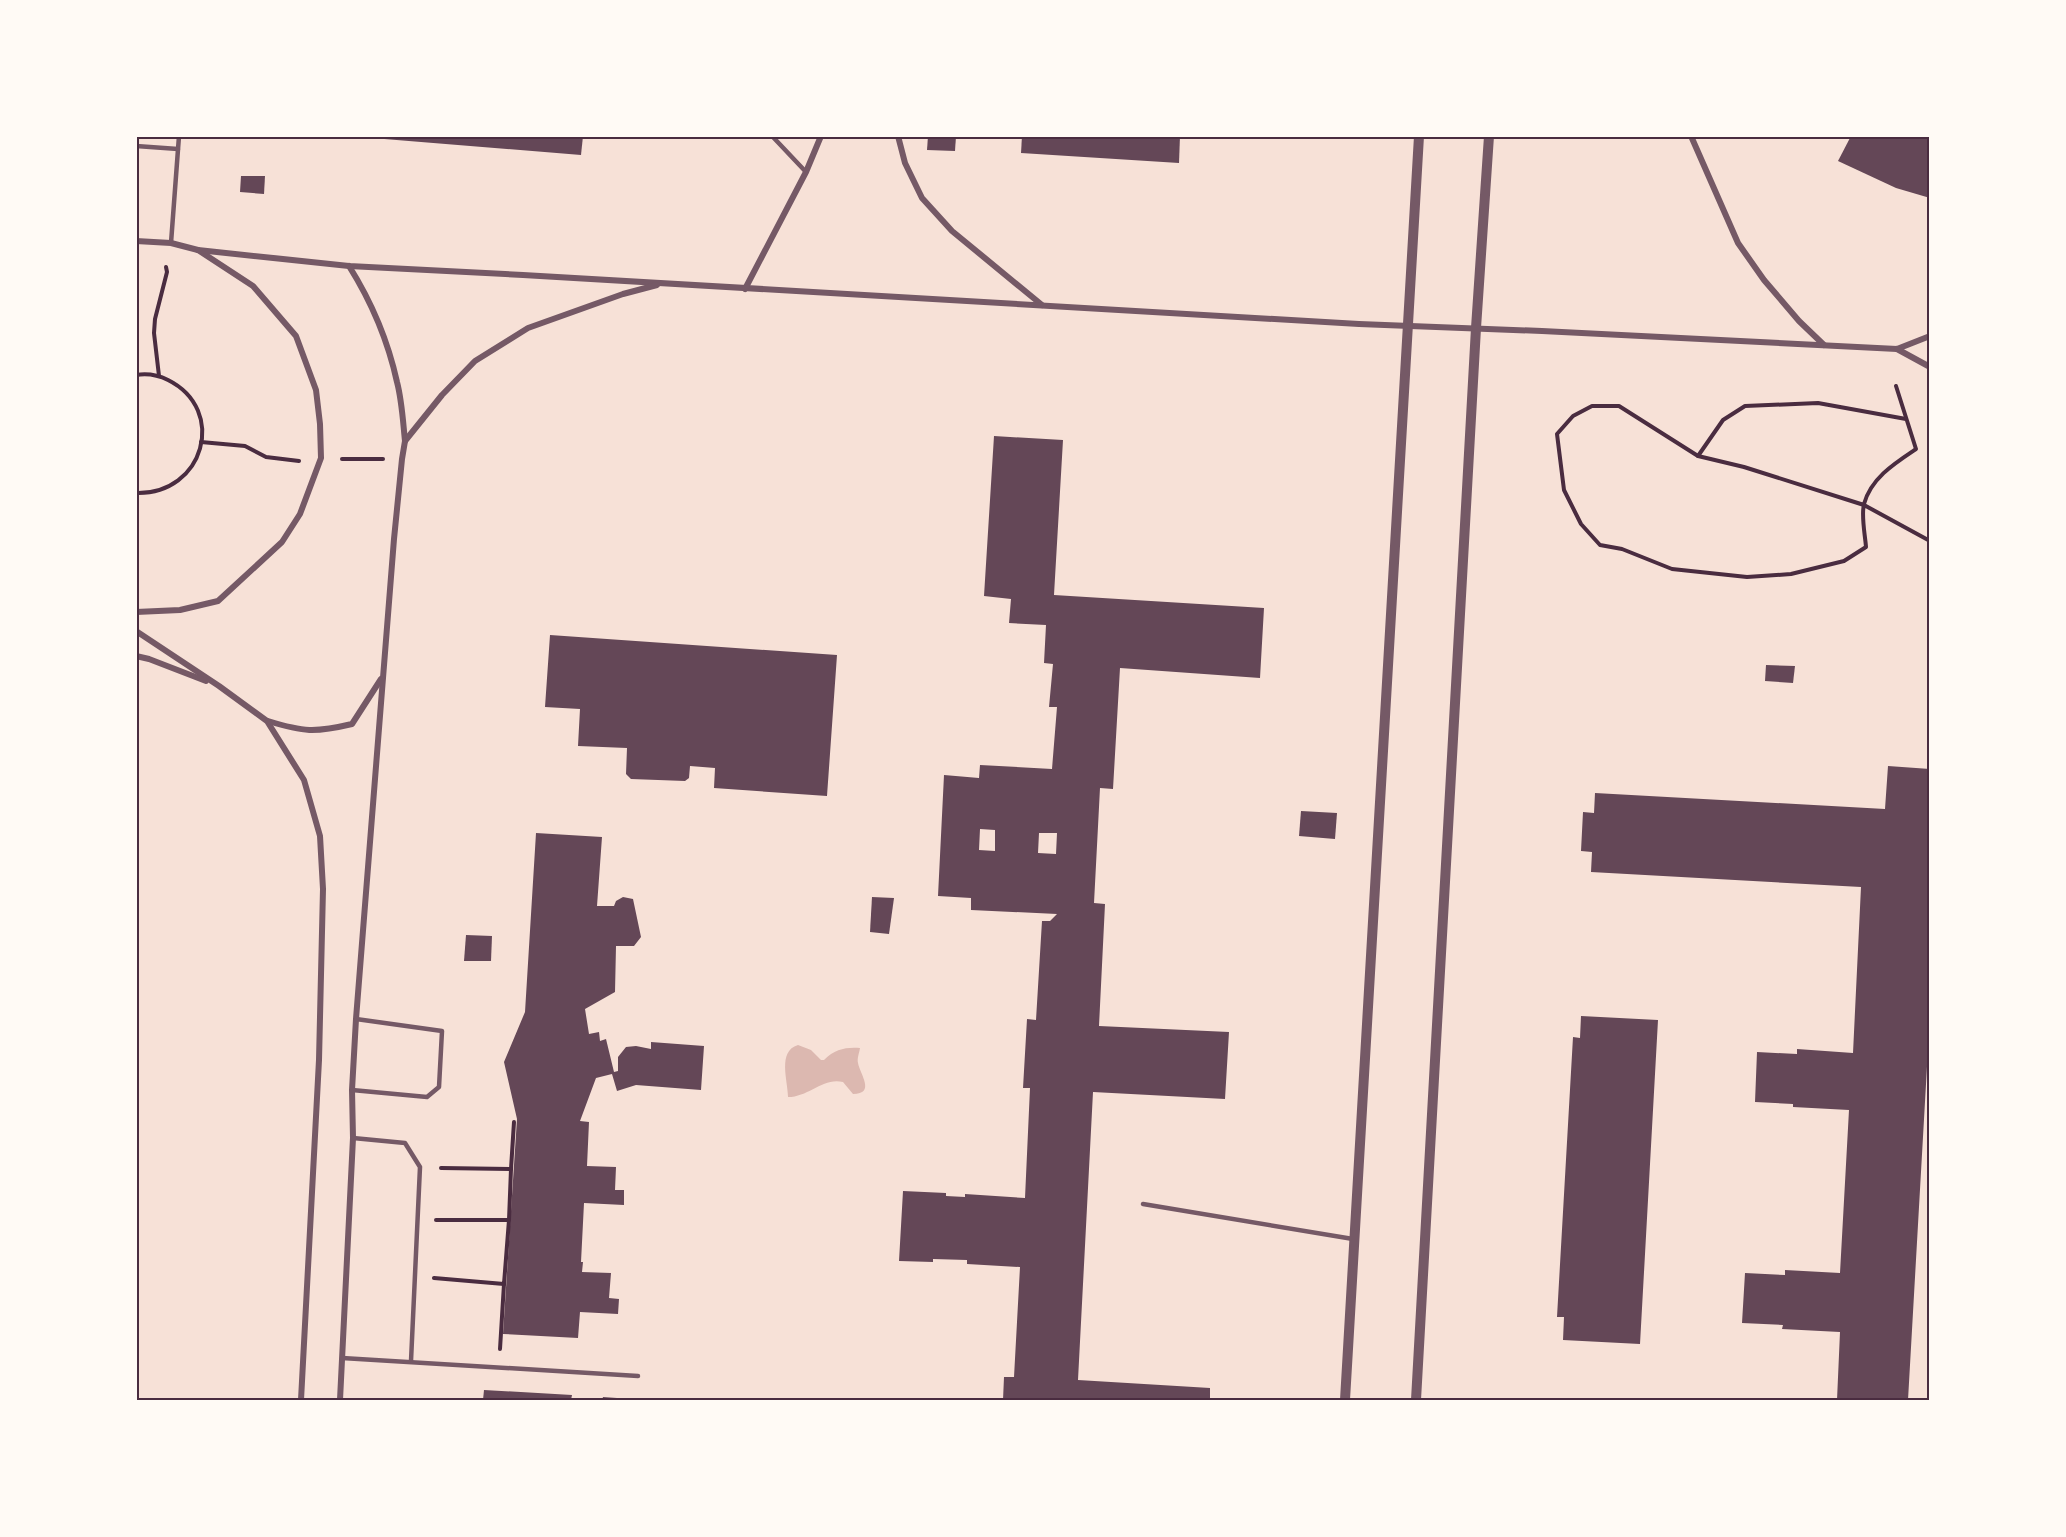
<svg xmlns="http://www.w3.org/2000/svg" width="2066" height="1537" viewBox="0 0 2066 1537" font-family="Mulish,sans-serif">
	<style>
		.water { fill: #dcb8b0 }
		.building { fill: #644757; fill-rule: evenodd }
		.lines { fill: none; stroke-linecap: round; stroke-linejoin: round }
		.path { stroke: #4a2c40; stroke-width: 4 }
		.service { stroke: #755966; stroke-width: 4.5 }
		.minor { stroke: #755966; stroke-width: 6 }
		.tertiary { stroke: #755966; stroke-width: 10 }
		.neatline { fill: none; stroke: #4a2c40; stroke-width: 2 }
	</style>
	<rect width="100%" height="100%" fill="#f7e1d7"/>
	<path class="water" d="M798,1045L811,1050L821,1060H824C835,1049 846,1047 860,1048C859,1054 857,1058 858,1063C860,1074 876,1094 853,1094L843,1082C823,1077 809,1097 788,1097C788,1081 777,1051 798,1045Z"/>
	<g class="building">
		<path d="M372,136H583L581,155L372,138Z"/>
		<path d="M928,136H956L955,151L927,150Z"/>
		<path d="M1022,136H1180L1179,163L1021,153Z"/>
		<path d="M1851,136H1930V198L1896,188L1838,161Z"/>
		<path d="M241,176H265L264,194L240,192Z"/>
		<path d="M994,436L1063,440L1054,595L1264,608L1260,678L1120,668L1113,789L1100,788L1094,903L1105,904L1099,1026L1229,1032L1225,1099L1093,1092L1078,1380L1210,1388V1400H1003L1004,1377H1014L1020,1267L967,1264V1260L933,1259V1262L899,1261L903,1191L946,1193V1196L965,1197V1194L1025,1198L1030,1088H1023L1027,1019L1036,1020L1042,921H1050L1057,914L971,910V898L938,896L944,775L979,778L980,765L1052,769L1057,707H1049L1053,664L1044,663L1046,625L1009,623L1011,599L984,596ZM980,829L995,830V851L979,850ZM1039,833H1057L1056,854L1038,853Z"/>
		<path d="M550,635L837,655L827,796L714,788L715,768L690,766L689,778L685,781L631,779L626,774L627,748L578,746L580,709L545,707Z"/>
		<path d="M1766,665L1795,666L1793,683L1765,681Z"/>
		<path d="M1888,766L1930,769V1014L1908,1400H1837L1840,1332L1782,1329L1783,1325L1742,1323L1745,1273L1785,1275V1270L1840,1273L1849,1110L1793,1107V1104L1755,1102L1757,1052L1797,1054V1049L1853,1053L1861,887L1591,872L1592,852L1581,851L1583,812L1594,813L1595,793L1885,809Z"/>
		<path d="M1301,811L1337,813L1335,839L1299,836Z"/>
		<path d="M536,833L602,837L597,906H614L616,901L623,897L633,899L641,937L634,946H616L615,992L585,1009L589,1034L599,1032L600,1041L606,1039L614,1072L618,1071V1057L626,1047L636,1046L651,1049V1042L704,1046L701,1090L636,1085L617,1091L612,1074L596,1078L580,1121L589,1122L587,1166L616,1167L615,1190H624V1205L584,1203L581,1262H583L582,1272L611,1273L609,1298L619,1299L618,1314L580,1312L578,1338L503,1334L517,1119L504,1062L525,1012Z"/>
		<path d="M872,897L894,898L889,934L870,932Z"/>
		<path d="M466,935L492,936L491,961H464Z"/>
		<path d="M1581,1016L1658,1020L1640,1344L1563,1340L1564,1317H1557L1573,1037L1580,1038Z"/>
		<path d="M484,1390L572,1395L571,1400H483Z"/>
		<path d="M603,1397L631,1399V1400H602Z"/>
	</g>
	<g class="lines">
		<g class="path">
			<path d="M136,375C148,373 158,375 168,380C228,410 204,495 136,493"/>
			<path d="M159,376L154,333L155,319L167,272L166,267"/>
			<path d="M1896,386L1916,449C1895,463 1871,478 1864,504C1861,516 1865,534 1866,547L1844,561L1791,574L1747,577L1672,569L1622,549L1600,545L1581,524L1564,490L1557,434L1573,416L1592,406H1619L1698,456L1744,467L1864,505L1930,541"/>
			<path d="M201,442L245,446L266,457L299,461"/>
			<path d="M1698,456L1723,420L1745,406L1818,403L1906,419"/>
			<path d="M342,459H383"/>
			<path d="M511,1169L514,1122"/>
			<path d="M436,1220H509L511,1169L441,1168"/>
			<path d="M434,1278L504,1284L509,1220"/>
			<path d="M500,1349L504,1284"/>
		</g>
		<g class="service">
			<path d="M772,136L806,172"/>
			<path d="M136,146L178,149"/>
			<path d="M171,243L179,136"/>
			<path d="M352,1090L427,1097L439,1087L442,1031L356,1019"/>
			<path d="M353,1138L405,1143L420,1167L411,1361"/>
			<path d="M1143,1204L1353,1239"/>
			<path d="M342,1358L638,1376"/>
		</g>
		<g class="minor">
			<path d="M898,136L905,163L922,198L952,231L1042,305"/>
			<path d="M1691,136L1738,243L1764,280L1799,321L1824,345"/>
			<path d="M136,241L171,243L198,250L253,286L296,336L316,390L320,424L321,458L300,514L282,542L218,601L180,610L136,612"/>
			<path d="M198,250L349,266L523,275L1359,324L1542,331L1897,349L1930,336"/>
			<path d="M349,266C371,301 388,341 397,382C402,401 403,422 405,441"/>
			<path d="M745,289L806,172L821,136"/>
			<path d="M1897,349L1930,367"/>
			<path d="M136,631L219,686L267,721L304,780L320,836L323,889L319,1060L301,1400"/>
			<path d="M136,656L149,659L206,681"/>
			<path d="M268,721C304,732 314,733 352,724L381,679"/>
			<path d="M340,1400L353,1138L352,1090L356,1019L394,539L402,459L405,441L442,395L475,361L528,328L623,294L657,285"/>
		</g>
		<g class="tertiary">
			<path d="M1345,1400L1419,136"/>
			<path d="M1416,1400L1476,328L1489,136"/>
		</g>
	</g>
	<rect width="2066" height="1537" fill="none" stroke="#fffaf5" stroke-width="276"/>
	<rect x="138" y="138" width="1790" height="1261" class="neatline"/>
</svg>
